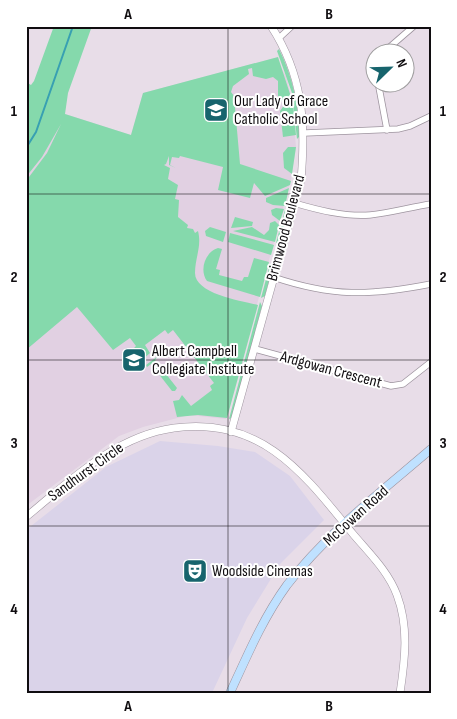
<svg xmlns="http://www.w3.org/2000/svg" width="457" height="719" viewBox="0 0 457 719" font-family="'Sofia Sans Condensed',sans-serif">
	<style>
		.commercial { fill: #dad3e9 }
		.built { fill: #e1d0e2 }
		.green { fill: #85d9ac }
		.lines { fill: none; stroke-linecap: round; stroke-linejoin: round }
		.stream { stroke: #38a0b2; stroke-width: 2 }
		.minor-casing { stroke: #9e949f; stroke-width: 7 }
		.tertiary-casing { stroke: #9e949f; stroke-width: 8 }
		.secondary-casing { stroke: #9e949f; stroke-width: 9 }
		.minor { stroke: #fff; stroke-width: 5.5 }
		.tertiary { stroke: #fff; stroke-width: 7 }
		.secondary { stroke: #bfe1ff; stroke-width: 8 }
		.grid { fill: none; stroke: #100d10; stroke-width: 1; stroke-opacity: 0.55 }
		.labels { text-anchor: middle; dominant-baseline: central; stroke-width: 4; stroke-linejoin: round; paint-order: stroke }
		.poi-label { font-size: 16px; fill: #100d10; stroke: #fff; text-anchor: start }
		.street-label { font-size: 16px; fill: #100d10; stroke: #fff }
		.neatline { fill: none; stroke: #100d10; stroke-width: 2 }
		.grid-label { font-size: 16px; text-anchor: middle; font-weight: bold; fill: #100d10 }
	</style>
	<rect width="100%" height="100%" fill="#e8dde8"/>
	<path class="commercial" d="M160,441L218,446L255,452L290,476L324,520L280,564L247,618L212,693H26V530L106,467Z"/>
	<path class="built" d="M275,58L286,76L292,100L296,147L291,179L226,419L189,415L143,427L119,436L26,506V177L42,157L65,114L131,135L143,93Z"/>
	<g class="green">
		<path d="M54,26H92L68,93L65,114L131,135L143,93L278,57L292,100L278,101V81L273,77L266,79L253,76L252,68L248,69L249,74L233,86L231,92L234,96L240,164L291,181L290,185L265,196L254,183L250,198L218,190L223,167L180,156L179,158L172,157L170,165L176,168L169,165V156L166,164L164,165L170,168L168,179L178,185L175,199L179,200L178,217L188,225L187,228L193,229L195,233L198,231C202,246 195,258 195,273C195,294 242,301 258,305L227,418L198,415L177,417L173,401L179,400L182,395L191,406L212,390L210,386L214,383L173,330L168,334L165,330L145,345L150,353L142,360L133,349L136,346L130,338L113,350L77,307L26,350V181L47,153L61,124L42,157L26,177V82L31,85L34,81Z"/>
		<path d="M279,49C293,77 299,106 299,137L297,139L292,93L277,51Z"/>
		<path d="M285,104H293L296,135L283,137L280,111Z"/>
		<path d="M288,147H296L292,174L284,168L283,153Z"/>
		<path d="M289,188L285,206L273,205L266,202V198Z"/>
		<path d="M276,208L284,209L280,221L272,215L271,210Z"/>
		<path d="M285,210H288L279,244L276,243Z"/>
		<path d="M235,217L253,222L252,226L231,228Z"/>
		<path d="M275,221L279,225L275,242L233,231L252,227L264,235L269,230L270,223Z"/>
		<path d="M210,227L226,232L223,242L206,236L205,231Z"/>
		<path d="M230,233L274,245L271,255L228,242Z"/>
		<path d="M218,248L222,249L216,269L220,270L219,275L242,281L244,277H248L254,258L269,262L260,297L207,281C199,270 205,252 218,248Z"/>
		<path d="M270,264L273,266L265,296L261,298Z"/>
		<path d="M260,302L262,306L232,418L229,419Z"/>
		<path d="M158,356L155,360L177,388L175,391H172L151,364L147,367L146,365Z"/>
	</g>
	<g class="lines">
		<path class="stream" d="M26,148L36,132L73,26"/>
		<defs>
			<g id="minor">
				<path d="M279,38L292,26"/>
				<path d="M384,52L414,26"/>
				<path d="M378,82L387,130"/>
				<path d="M305,133L398,129L410,126L431,116"/>
				<path d="M294,203C318,210 345,217 370,215C390,213 411,207 431,204"/>
				<path d="M273,277C332,297 370,296 431,284"/>
				<path d="M255,349L391,386L403,384L431,362"/>
			</g>
			<g id="tertiary">
				<path d="M231,432L301,180C306,123 303,75 271,26"/>
				<path d="M26,517C70,481 115,436 174,428C262,416 304,474 353,534C369,553 388,571 397,595C409,627 405,660 400,693"/>
			</g>
			<path id="secondary" d="M230,693C247,656 263,618 287,585C327,533 381,492 431,449"/>
		</defs>
		<use href="#minor" class="minor-casing"/>
		<use href="#tertiary" class="tertiary-casing"/>
		<use href="#secondary" class="secondary-casing"/>
		<use href="#minor" class="minor"/>
		<use href="#tertiary" class="tertiary"/>
		<use href="#secondary" class="secondary"/>
	</g>
	<path class="grid" d="M228,26V693M26,194H431M26,360H431M26,526H431"/>
	<defs>
		<symbol id="school-square" viewBox="-11 -11 22 22"><rect x="-9" y="-9" width="18" height="18" rx="4" fill="#17646d" stroke="#fff"/><path d="M0-5L7-2L0 1L-7-2ZM-4 1L0 2.5L4 1V4Q0 6-4 4Z" fill="#fff"/></symbol>
		<symbol id="theatre-square" viewBox="-11 -11 22 22"><rect x="-9" y="-9" width="18" height="18" rx="4" fill="#17646d" stroke="#fff"/><path d="M-5-5.5Q0-4 5-5.5V0Q5 5 0 6Q-5 5-5 0ZM-3.3-2.5H-1v1.5H-3.3ZM1-2.5H3.3v1.5H1ZM-2.8 1Q0 5.5 2.8 1Z" fill="#fff"/></symbol>
	</defs>
	<g fill-rule="evenodd">
		<use href="#school-square" x="202" y="96" width="28" height="28"/>
		<use href="#school-square" x="120" y="346" width="28" height="28"/>
		<use href="#theatre-square" x="181" y="557" width="28" height="28"/>
	</g>
	<g class="labels">
		<g class="poi-label">
			<text x="234" y="101">Our Lady of Grace<tspan x="234" dy="18">Catholic School</tspan></text>
			<text x="152" y="351">Albert Campbell<tspan x="152" dy="18">Collegiate Institute</tspan></text>
			<text x="212" y="571">Woodside Cinemas</text>
		</g>
		<g class="street-label">
			<text transform="translate(286 228) rotate(-75)">Brimwood Boulevard</text>
			<text transform="translate(331 370) rotate(15)">Ardgowan Crescent</text>
			<text transform="translate(86 472) rotate(-36)">Sandhurst Circle</text>
			<text transform="translate(356 516) rotate(-42)">McCowan Road</text>
		</g>
	</g>
	<rect width="457" height="719" fill="none" stroke="#ffffff" stroke-width="55"/>
	<g transform="translate(390 68) rotate(67)"><circle r="24" fill="#ffffff" stroke="#9f9e9f"/>
	<path d="M0-4L9 19L0 12L-9 19Z" fill="#17646d"/>
	<text y="-8" font-size="14" font-weight="bold" text-anchor="middle" fill="#100d10">N</text>
	</g>
	<rect x="28" y="28" width="402" height="664" class="neatline"/>
	<g class="grid-label">
		<text x="128" y="19">A</text>
		<text x="329" y="19">B</text>
		<text x="14" y="116">1</text>
		<text x="443" y="116">1</text>
		<text x="14" y="282">2</text>
		<text x="443" y="282">2</text>
		<text x="14" y="448">3</text>
		<text x="443" y="448">3</text>
		<text x="14" y="614">4</text>
		<text x="443" y="614">4</text>
		<text x="128" y="711">A</text>
		<text x="329" y="711">B</text>
	</g>
</svg>
